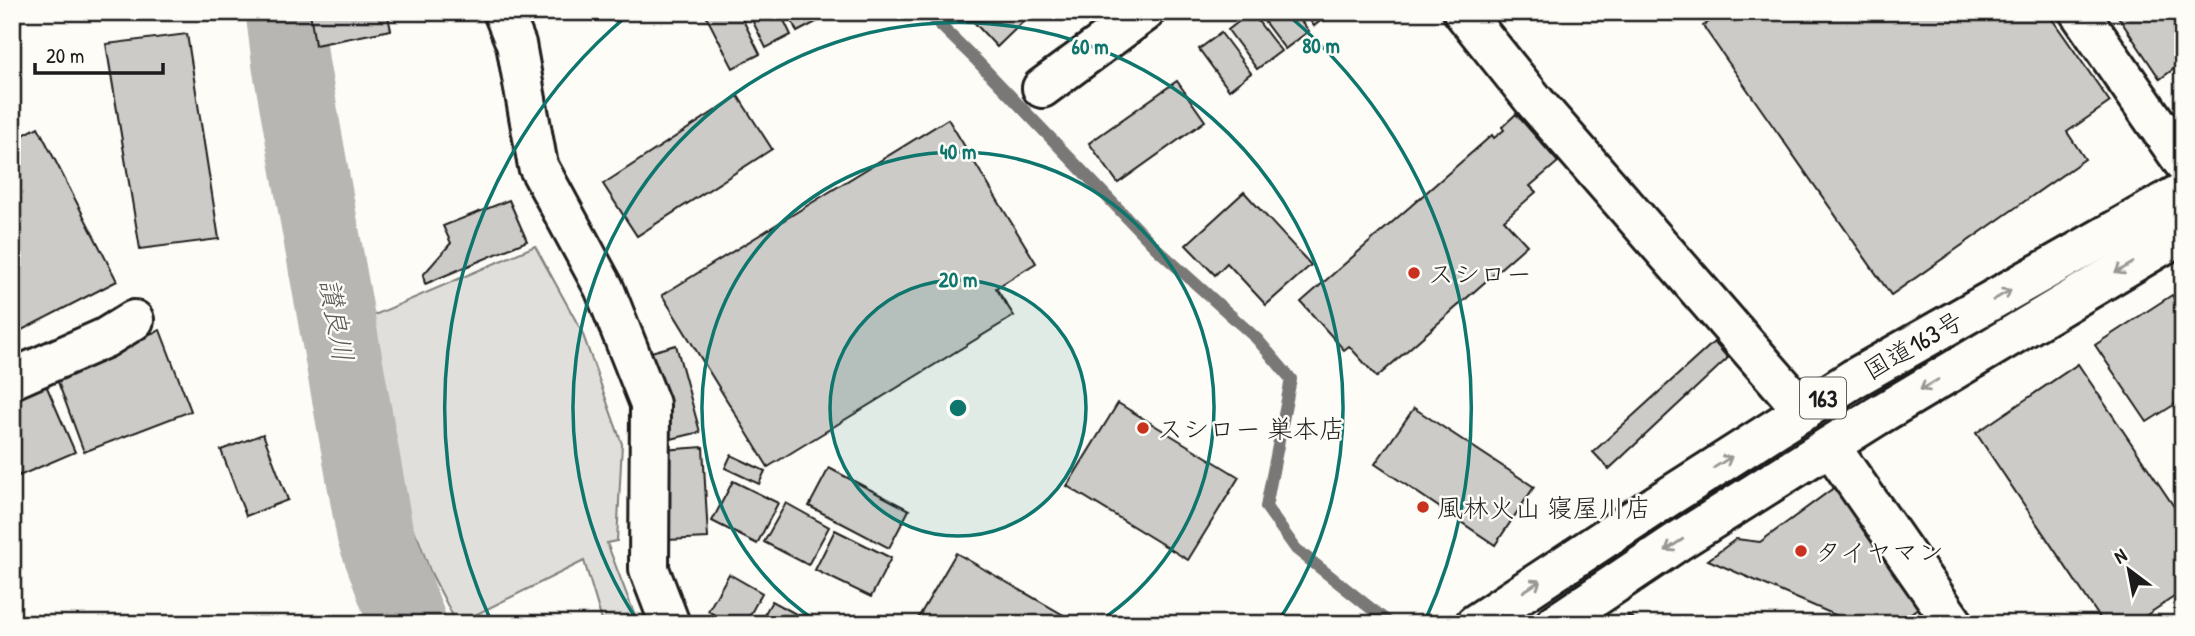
<svg xmlns="http://www.w3.org/2000/svg" width="2195" height="636" viewBox="0 0 2195 636" font-family="'Patrick Hand','Klee One',sans-serif">
	<style>
		.green { fill: #e0dfdb; stroke: #7e7e7c; stroke-width: 2 }
		.lines { fill: none; stroke-linecap: round; stroke-linejoin: round }
		.stream { stroke: #797876; stroke-width: 12 }
		.river { stroke: #b7b6b2; stroke-width: 77 }
		.building { fill: #cccbc8; stroke: #1c1c1c; stroke-width: 2 }
		.minor-casing { stroke: #1c1c1c; stroke-width: 44 }
		.highway-casing { stroke: #1c1c1c; stroke-width: 44 }
		.minor { stroke: #fdfcf7; stroke-width: 38 }
		.highway { stroke: #fdfcf7; stroke-width: 38 }
		.oneway { stroke: #989794 }
		.ring { fill: none; stroke: #0f766e; stroke-width: 3.5 }
		.poi-dot { fill: #c8321e; stroke: #fdfcf7; stroke-width: 2.5 }
		.labels { text-anchor: middle; dominant-baseline: central; stroke-width: 5; stroke-linejoin: round; paint-order: stroke }
		.shield { fill: #fdfcf7; stroke: #605f5e; stroke-width: 2 }
		.shield-label { font-size: 24px; font-weight: bold; fill: #1c1c1c }
		.poi-label { font-size: 26px; fill: #1c1c1c; stroke: #fdfcf7; text-anchor: start }
		.street-label { font-size: 26px; fill: #1c1c1c; stroke: #fdfcf7 }
		.water-label { font-size: 28px; font-style: italic; fill: #5a5a58; stroke: #fdfcf7 }
		.centre { fill: #0f766e; stroke: #fdfcf7; stroke-width: 3.5 }
		.ring-label { font-size: 21px; text-anchor: middle; font-weight: bold; fill: #0f766e; stroke: #fdfcf7; stroke-width: 5; stroke-linejoin: round; paint-order: stroke }
	</style>
	<rect width="100%" height="100%" fill="#fdfcf7"/>
	<filter id="ink" filterUnits="userSpaceOnUse"><feTurbulence type="fractalNoise" baseFrequency=".0143" numOctaves="2"/><feDisplacementMap in="SourceGraphic" scale="14" xChannelSelector="R" yChannelSelector="G"/><feConvolveMatrix kernelMatrix="1 2 1 2 8 2 1 2 1" color-interpolation-filters="sRGB"/></filter>
	<g filter="url(#ink)">
		<path class="green" d="M535,246L582,332L622,444L617,541L607,543L638,624H603L584,561L457,624L430,571L418,538L399,507L365,319Z"/>
		<g class="lines">
			<path class="stream" d="M927,12L977,61L1156,248L1257,339L1291,379L1266,507L1296,549L1388,622"/>
			<path class="river" d="M284,12L291,66L375,534L408,624"/>
		</g>
		<g class="building">
			<path d="M310,12H387L391,30L315,45Z"/>
			<path d="M709,12H739L760,54L733,68L705,14Z"/>
			<path d="M748,12H780L791,35L766,48Z"/>
			<path d="M788,12H817L820,20L797,32Z"/>
			<path d="M978,12H1028L1030,15L997,47L971,19Z"/>
			<path d="M1251,12L1281,51L1257,69L1228,30Z"/>
			<path d="M1257,12H1294L1309,31L1285,49Z"/>
			<path d="M1304,12H1332L1314,26Z"/>
			<path d="M1723,12H2047L2110,102L2067,132L2085,159L1891,295L1703,26Z"/>
			<path d="M2115,12H2183V72L2179,65L2160,79Z"/>
			<path d="M1221,33L1251,73L1229,90L1199,49Z"/>
			<path d="M187,34L219,239L140,249L106,44Z"/>
			<path d="M1177,81L1205,121L1118,183L1089,143Z"/>
			<path d="M738,96L772,149L637,236L603,184Z"/>
			<path d="M1516,114L1558,162L1530,186L1536,192L1504,220L1527,245L1377,377L1349,346L1344,350L1301,302L1492,135L1494,138L1504,130L1502,127Z"/>
			<path d="M948,119L1036,263L996,288L1014,316L768,467L662,295Z"/>
			<path d="M38,127L117,281L20,331L12,316V141Z"/>
			<path d="M1244,192L1311,265L1266,305L1227,263L1215,275L1186,245Z"/>
			<path d="M509,200L527,241L425,284L423,275L451,243L443,226Z"/>
			<path d="M2172,295L2183,311V399L2147,422L2095,345Z"/>
			<path d="M160,330L191,411L84,452L54,371Z"/>
			<path d="M1714,342L1728,358L1609,469L1593,452Z"/>
			<path d="M676,345L700,432L667,440L644,354Z"/>
			<path d="M2078,364L2183,520V591L2133,624H2104L1976,433Z"/>
			<path d="M43,378L75,452L19,476L12,459V391Z"/>
			<path d="M1118,403L1239,477L1188,560L1067,486Z"/>
			<path d="M1414,408L1534,487L1495,545L1375,464Z"/>
			<path d="M263,434L288,500L246,516L221,450Z"/>
			<path d="M703,447L708,538L667,540L663,450Z"/>
			<path d="M731,455L765,471L759,484L725,468Z"/>
			<path d="M829,468L909,510L889,548L809,506Z"/>
			<path d="M733,481L778,503L757,544L712,521Z"/>
			<path d="M1835,487L1922,605L1896,624H1856L1708,560L1736,539L1760,542Z"/>
			<path d="M786,503L829,527L808,565L764,542Z"/>
			<path d="M835,530L891,558L871,597L815,570Z"/>
			<path d="M956,553L1079,624H924L917,620Z"/>
			<path d="M729,574L762,593L745,624H731L708,611Z"/>
			<path d="M772,601L811,622V624H759Z"/>
			<path d="M1629,615L1640,624H1621Z"/>
		</g>
		<g class="lines">
			<defs>
				<g id="minor">
					<path d="M503,12L516,44L538,166L604,288L650,404L649,569L670,624"/>
					<path d="M1463,12L1536,103L1804,411"/>
					<path d="M2079,12L2183,162"/>
					<path d="M1042,88L1145,12"/>
					<path d="M12,379L105,338L134,320"/>
					<path d="M1830,446L1954,624"/>
				</g>
				<g id="highway">
					<path d="M1475,624L1651,508L1853,379L2183,192"/>
					<path d="M1555,624L1677,542L1877,416L2183,233"/>
				</g>
			</defs>
			<use href="#minor" class="minor-casing"/>
			<use href="#highway" class="highway-casing"/>
			<use href="#minor" class="minor"/>
			<use href="#highway" class="highway"/>
		</g>
		<defs><path id="oneway-shaft" d="M-6 0H5M1.5-3L5.5 0L1.5 3" fill="none" stroke-width="1.6" stroke-linecap="round" stroke-linejoin="round" transform="scale(1.75)"/></defs>
		<g class="oneway">
			<use href="#oneway-shaft" transform="translate(2124 268) rotate(149)"/>
			<use href="#oneway-shaft" transform="translate(2002 295) rotate(-30)"/>
			<use href="#oneway-shaft" transform="translate(1929 385) rotate(149)"/>
			<use href="#oneway-shaft" transform="translate(1723 462) rotate(-32)"/>
			<use href="#oneway-shaft" transform="translate(1674 545) rotate(147)"/>
			<use href="#oneway-shaft" transform="translate(1532 586) rotate(-33)"/>
		</g>
	</g>
	<circle cx="958" cy="408" r="128" fill="#0f766e" fill-opacity=".12"/>
	<g class="ring">
		<circle cx="958" cy="408" r="128"/>
		<path d="M819 623A256 256 0 1 1 1097 623"/>
		<path d="M639 623A385 385 0 1 1 1277 623"/>
		<path d="M491 621A513 513 0 0 1 628 15M1288 15A513 513 0 0 1 1425 621"/>
	</g>
	<g class="poi-dot">
		<circle cx="1414" cy="273" r="7"/>
		<circle cx="1143" cy="428" r="7"/>
		<circle cx="1423" cy="507" r="7"/>
		<circle cx="1801" cy="551" r="7"/>
	</g>
	<g class="labels">
		<rect class="shield" x="1800" y="377.5" width="46" height="41" rx="5"/>
		<g class="shield-label">
			<text x="1823" y="398">163</text>
		</g>
		<g class="poi-label">
			<text x="1428" y="273">スシロー</text>
			<text x="1157" y="428">スシロー 巣本店</text>
			<text x="1437" y="507">風林火山 寝屋川店</text>
			<text x="1815" y="551">タイヤマン</text>
		</g>
		<g class="street-label">
			<text transform="translate(1913 345) rotate(-30)">国道163号</text>
		</g>
		<g class="water-label">
			<text transform="translate(337 320) rotate(80)">讃良川</text>
		</g>
	</g>
	<circle cx="958" cy="408" r="10" class="centre"/>
	<g class="ring-label">
		<text x="1321" y="53">80 m</text>
		<text x="1090" y="54">60 m</text>
		<text x="958" y="159">40 m</text>
		<text x="958" y="287">20 m</text>
	</g>
	<rect width="2195" height="636" fill="none" stroke="#fdfcf7" stroke-width="42"/>
	<rect x="21" y="21" width="2153" height="594" fill="none" stroke="#1c1c1c" stroke-width="2.5" filter="url(#ink)"/>
	<g transform="translate(2129 570) rotate(328)" stroke="#fdfcf7" stroke-width="5" paint-order="stroke">
	<path d="M0-5L12 26L0 18L-12 26Z" fill="#1c1c1c"/>
	<text y="-10" font-size="19" font-weight="bold" text-anchor="middle" fill="#1c1c1c">N</text>
	</g>
	<path d="M35 63v10h128v-10" fill="none" stroke="#1c1c1c" stroke-width="3.5"/>
	<text x="46" y="63" font-size="21" fill="#1c1c1c" stroke="#fdfcf7" stroke-width="5" paint-order="stroke">20 m</text>
</svg>
